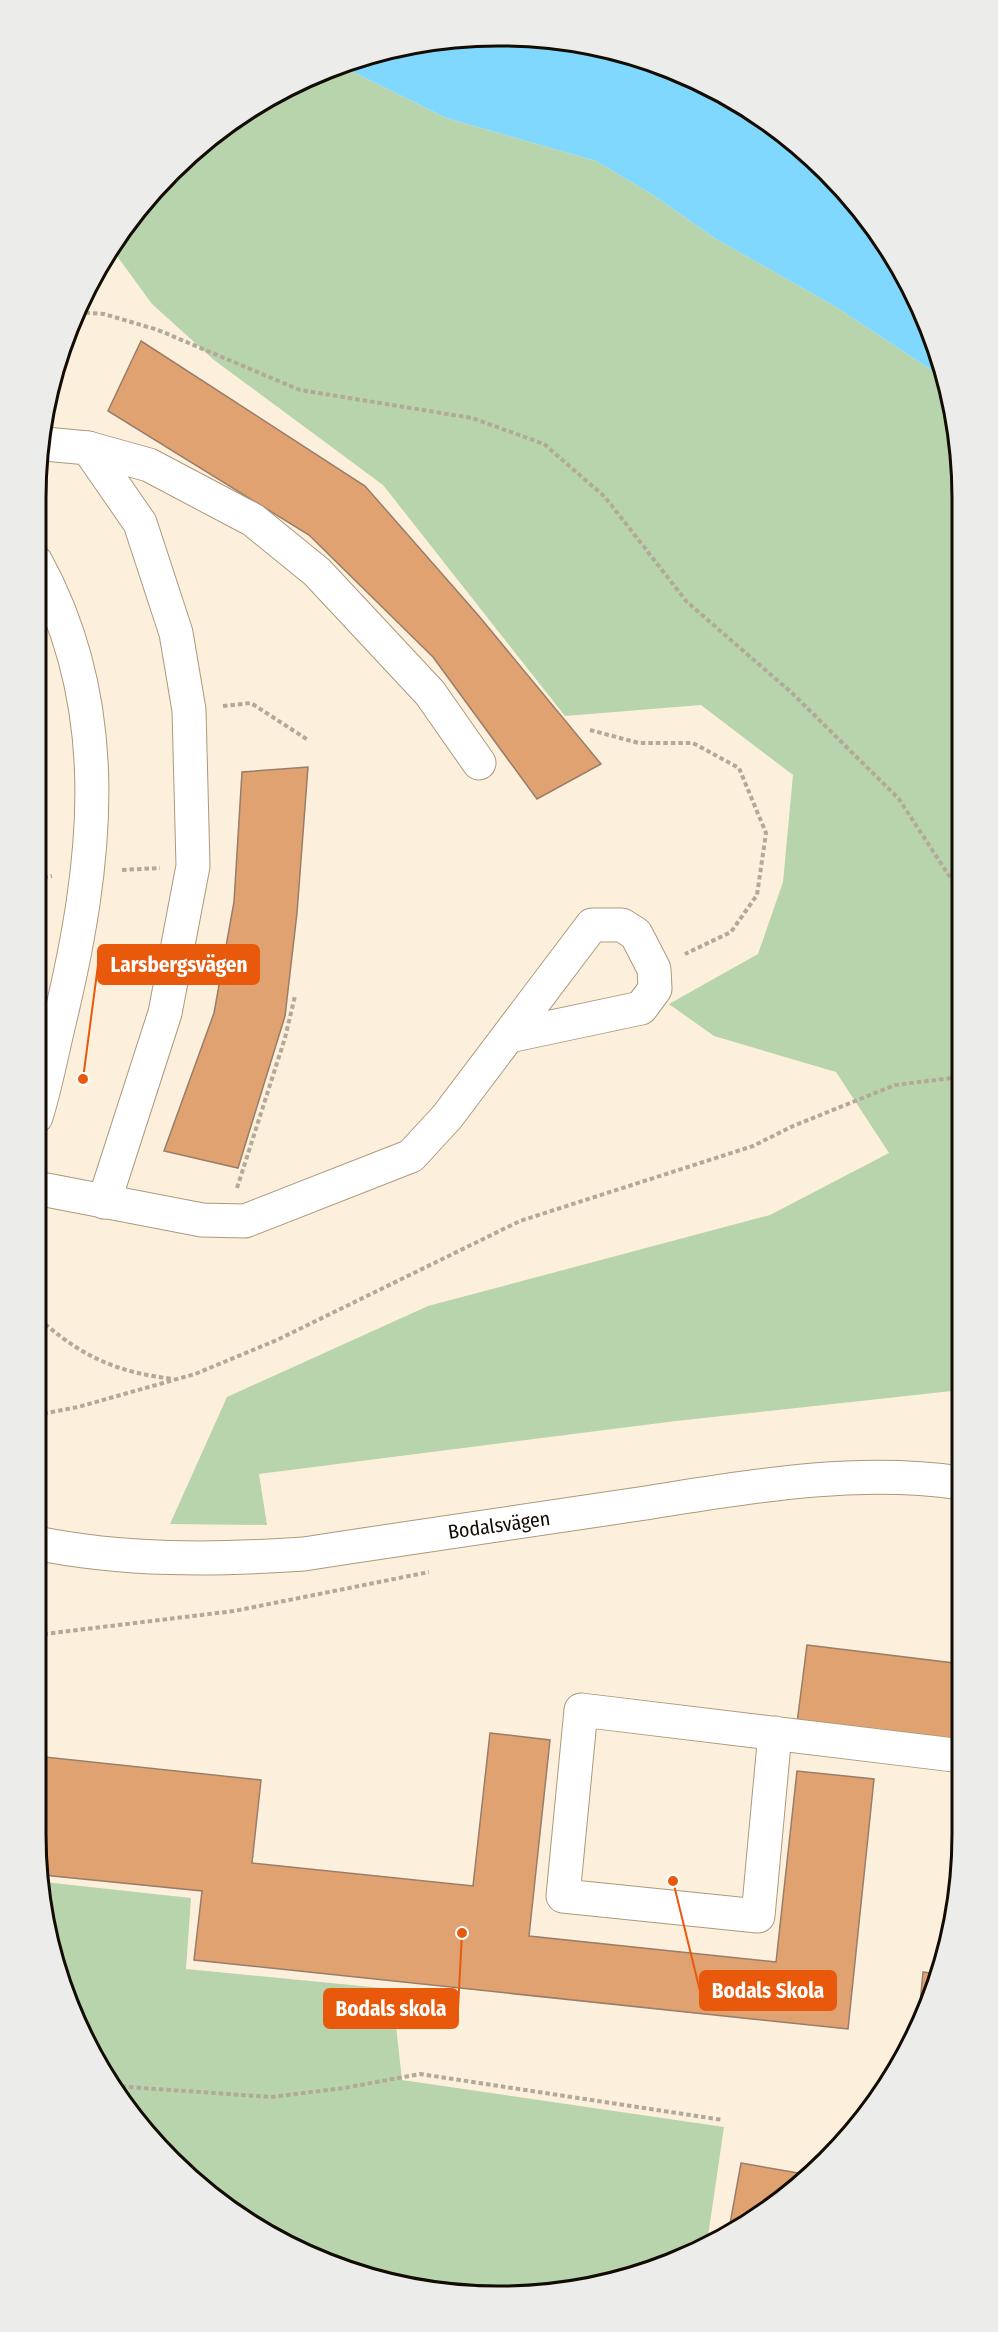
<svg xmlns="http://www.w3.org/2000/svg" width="998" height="2332" viewBox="0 0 998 2332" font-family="'Fira Sans Condensed',sans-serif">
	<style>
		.green { fill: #b7d4ad }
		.water { fill: #81d8fe }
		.building { fill: #e1a271; stroke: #997d68; stroke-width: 1.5 }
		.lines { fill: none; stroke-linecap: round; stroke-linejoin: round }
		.minor-casing { stroke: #ac997c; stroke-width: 35 }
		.path { stroke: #b3a999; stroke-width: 4; stroke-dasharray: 4.5 3; stroke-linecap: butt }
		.minor { stroke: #fff; stroke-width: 33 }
		.labels { text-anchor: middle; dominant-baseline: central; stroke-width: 5; stroke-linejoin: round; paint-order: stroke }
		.street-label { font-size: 20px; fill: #130c03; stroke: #fff }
		.rim { fill: none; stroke: #130c03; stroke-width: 3 }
		.leader { fill: none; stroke: #e8590c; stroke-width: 2 }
		.callout-dot { fill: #e8590c; stroke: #fff; stroke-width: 2 }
		.callout { fill: #e8590c; stroke: #e8590c; stroke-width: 2 }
		.callout-label { font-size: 21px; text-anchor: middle; font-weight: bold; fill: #fff }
	</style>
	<rect width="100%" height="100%" fill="#fcf0dd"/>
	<g class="green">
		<path d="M341,66L446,118L596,161L653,195L716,239L836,307L939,375L958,438L961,1390L676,1421L259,1474L267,1525L170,1524L227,1397L428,1306L770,1215L889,1153L836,1072L714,1036L669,1004L758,954L783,882L793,775L701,705L565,716L383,485L214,360L152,304L112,249L151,193L217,131L295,84Z"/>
		<path d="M44,1882L191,1898L186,1969L392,1989L402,2080L724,2127L707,2243L589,2287L499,2296L409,2287L268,2234L151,2138L98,2064L61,1982Z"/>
	</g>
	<path class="water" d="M469,37L560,40L648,61L757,114L847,194L914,295L939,375L836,307L716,239L653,195L596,161L446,118L341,66L380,52Z"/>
	<g class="building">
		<path d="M141,341L365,486L478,615L601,764L537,799L433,657L309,535L108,411Z"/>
		<path d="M308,767L297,913L285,1016L238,1168L164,1151L214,1013L234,902L242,772Z"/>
		<path d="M807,1645L962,1664V1743L797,1723Z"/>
		<path d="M490,1733L550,1740L529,1936L776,1962L797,1771L874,1779L848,2029L194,1960L202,1891L43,1875L36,1833V1756L261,1780L252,1863L473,1886Z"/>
		<path d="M923,1972L939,1974L918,2026Z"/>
		<path d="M741,2163L804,2174L728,2235Z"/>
	</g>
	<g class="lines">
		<defs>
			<g id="minor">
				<path d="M45,444L88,448L140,523L176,633L189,710L193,866L165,1013L104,1202"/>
				<path d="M88,448L149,465L253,520L317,572L430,693L479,763"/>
				<path d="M36,1117C46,1085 52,1052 60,1019C97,864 116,708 36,562"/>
				<path d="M36,1188L202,1220L245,1221L411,1156L447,1117L592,925H622L636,934L654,969L655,989L641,1008L509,1036"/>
				<path d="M36,1543C124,1561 214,1560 304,1554C413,1537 522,1521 632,1505C743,1488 849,1467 961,1483"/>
				<path d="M775,1733L758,1916L563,1896L581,1710L962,1756"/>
			</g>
		</defs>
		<use href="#minor" class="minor-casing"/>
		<g class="path">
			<path d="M78,312L104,314L158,330L300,390L472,418L544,444L605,497L687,602L792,693L899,799L959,891"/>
			<path d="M223,706L251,703L308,740"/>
			<path d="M590,730L639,743H693L739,768L766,833L757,895L731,932L685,954"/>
			<path d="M122,870L160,868"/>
			<path d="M36,879L52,876"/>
			<path d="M237,1188L285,1038L295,996"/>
			<path d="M45,1324C86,1359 121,1373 174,1379"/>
			<path d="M36,1351L45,1324L36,1292"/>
			<path d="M36,1415L78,1407L195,1374L277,1340L520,1221L753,1146L793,1126L895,1085L960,1077"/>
			<path d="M36,1635L234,1611L429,1572"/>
			<path d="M114,2086L271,2097L344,2088L420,2074L723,2120"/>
		</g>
		<use href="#minor" class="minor"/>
	</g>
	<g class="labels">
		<g class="street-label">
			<text transform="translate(499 1525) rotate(-8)">Bodalsvägen</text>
		</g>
	</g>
	<path d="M0 0H998V2332H0ZM498 46H500A452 452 0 0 1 952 498V1834A452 452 0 0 1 500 2286H498A452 452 0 0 1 46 1834V498A452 452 0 0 1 498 46Z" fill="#ececeb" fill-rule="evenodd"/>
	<path class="rim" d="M498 46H500A452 452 0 0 1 952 498V1834A452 452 0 0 1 500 2286H498A452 452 0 0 1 46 1834V498A452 452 0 0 1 498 46Z"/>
	<path class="leader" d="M83 1079L98 965M673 1881L700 1991M462 1933L458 2009"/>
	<g class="callout-dot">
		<circle cx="83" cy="1079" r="6"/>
		<circle cx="673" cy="1881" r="6"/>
		<circle cx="462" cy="1933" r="6"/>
	</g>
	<g class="callout">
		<rect x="98" y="945" width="161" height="39" rx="6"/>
		<rect x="700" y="1971" width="136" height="39" rx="6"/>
		<rect x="324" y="1989" width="134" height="39" rx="6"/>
	</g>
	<g class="callout-label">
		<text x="179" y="972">Larsbergsvägen</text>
		<text x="768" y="1998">Bodals Skola</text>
		<text x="391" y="2016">Bodals skola</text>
	</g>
</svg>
